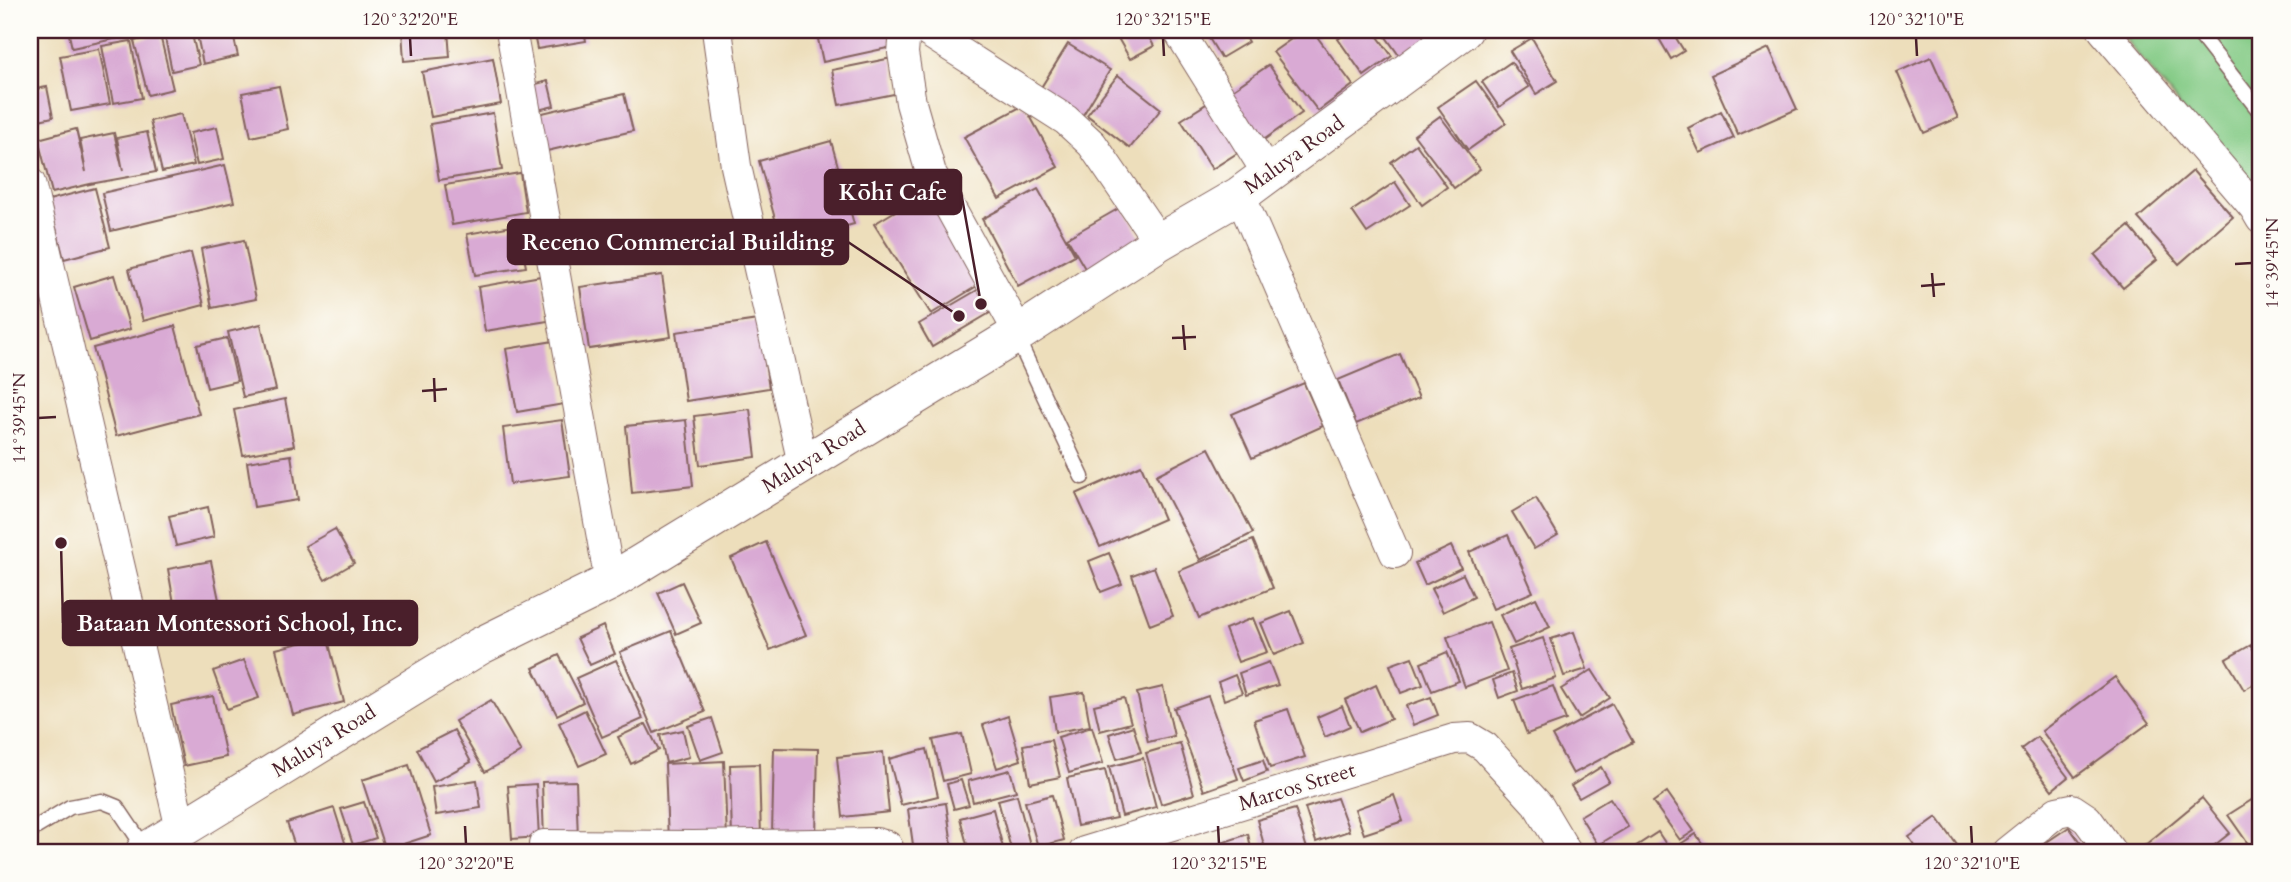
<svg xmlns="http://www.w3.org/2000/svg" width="2291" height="882" viewBox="0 0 2291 882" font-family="Cardo,serif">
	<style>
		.green { fill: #84cb86; stroke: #677558; stroke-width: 2 }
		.building { fill: #d9aad4 }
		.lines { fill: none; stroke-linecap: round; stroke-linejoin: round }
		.service-casing { stroke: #83625d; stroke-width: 17 }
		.minor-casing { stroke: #83625d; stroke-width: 32 }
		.tertiary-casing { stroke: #83625d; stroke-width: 39 }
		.service { stroke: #fff; stroke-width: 14 }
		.minor { stroke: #fff; stroke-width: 30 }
		.tertiary { stroke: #fff; stroke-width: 37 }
		.ticks { fill: none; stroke: #4a1f2b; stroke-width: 2.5 }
		.labels { text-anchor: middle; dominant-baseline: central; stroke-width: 5; stroke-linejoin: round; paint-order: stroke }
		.street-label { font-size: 21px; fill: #4a1f2b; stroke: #fdfcf7 }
		.leader { fill: none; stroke: #4a1f2b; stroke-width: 2.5 }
		.callout-dot { fill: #4a1f2b; stroke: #fdfcf7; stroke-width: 2.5 }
		.callout { fill: #4a1f2b; stroke: #4a1f2b; stroke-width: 2.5 }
		.callout-label { font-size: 23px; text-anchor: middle; font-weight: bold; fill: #fff }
		.neatline { fill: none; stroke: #4a1f2b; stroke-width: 2.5 }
		.ticks-label { font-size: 18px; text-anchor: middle; fill: #4a1f2b }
	</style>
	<rect width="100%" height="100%" fill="#fdfcf7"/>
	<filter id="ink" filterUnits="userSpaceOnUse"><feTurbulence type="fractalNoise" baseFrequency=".0143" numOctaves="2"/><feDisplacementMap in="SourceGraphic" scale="14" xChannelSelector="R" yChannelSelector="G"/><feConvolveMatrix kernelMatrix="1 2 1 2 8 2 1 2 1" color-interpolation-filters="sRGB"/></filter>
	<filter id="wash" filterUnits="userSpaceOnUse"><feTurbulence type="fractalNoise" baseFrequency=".00686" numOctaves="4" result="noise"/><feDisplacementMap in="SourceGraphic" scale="28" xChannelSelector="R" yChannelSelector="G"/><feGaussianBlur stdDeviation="1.57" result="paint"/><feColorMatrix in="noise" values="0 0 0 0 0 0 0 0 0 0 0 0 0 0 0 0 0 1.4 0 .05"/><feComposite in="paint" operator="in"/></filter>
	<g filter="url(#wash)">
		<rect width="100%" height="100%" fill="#eddebb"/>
		<path class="green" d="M2118,30H2261V207Z"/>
		<g id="blocks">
			<g class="building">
				<path d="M68,30H151V31L72,48Z"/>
				<path d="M179,30H191L199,65L172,71L164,33Z"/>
				<path d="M196,30H232L238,56L203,64Z"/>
				<path d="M402,30H448L450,57L404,61Z"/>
				<path d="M533,30H584L586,41L537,49Z"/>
				<path d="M816,30H889L892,47L823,62Z"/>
				<path d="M1122,30H1145L1154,46L1130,59L1115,33Z"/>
				<path d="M1204,30H1241L1248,42L1221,58Z"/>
				<path d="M1304,30H1312L1353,85L1318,111L1273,52Z"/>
				<path d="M1351,30H1373L1392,56L1364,76L1338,39Z"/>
				<path d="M1381,30H1430L1436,37L1403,61Z"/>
				<path d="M1654,30H1671L1684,51L1671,59Z"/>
				<path d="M160,35L173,89L148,95L134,41Z"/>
				<path d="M1532,38L1557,81L1536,94L1510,51Z"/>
				<path d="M131,41L142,98L113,103L102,46Z"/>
				<path d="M1068,44L1110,70L1080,120L1037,94Z"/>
				<path d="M1769,48L1797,109L1738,135L1711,75Z"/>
				<path d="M99,49L110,104L71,111L60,56Z"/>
				<path d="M1931,57L1958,118L1924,133L1897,72Z"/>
				<path d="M493,58L501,104L431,117L422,72Z"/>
				<path d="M892,58L899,93L839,105L832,70Z"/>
				<path d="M1511,62L1529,87L1499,107L1482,82Z"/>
				<path d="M1269,65L1302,113L1262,141L1229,92Z"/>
				<path d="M1118,75L1161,109L1130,148L1087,115Z"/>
				<path d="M548,81L554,106L534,111L528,86Z"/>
				<path d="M1476,81L1506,123L1468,150L1438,107Z"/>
				<path d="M279,86L288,129L251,137L242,93Z"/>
				<path d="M47,87L53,117L34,121L30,90Z"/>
				<path d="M624,94L633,131L547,151L538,114Z"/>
				<path d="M1211,101L1242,150L1212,169L1181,120Z"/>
				<path d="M1024,105L1058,167L999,199L964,137Z"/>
				<path d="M1721,111L1734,138L1700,153L1688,128Z"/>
				<path d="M493,113L502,170L439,180L430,124Z"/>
				<path d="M181,114L194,165L162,172L150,121Z"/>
				<path d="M1440,116L1480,169L1454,188L1414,135Z"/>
				<path d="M217,127L224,159L197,165L190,133Z"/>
				<path d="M76,129L86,172L80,140L114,133L123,171L117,138L147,132L156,172L90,184L52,193L38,139Z"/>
				<path d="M831,141L854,224L782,244L759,161Z"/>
				<path d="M1416,144L1447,187L1422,205L1391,162Z"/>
				<path d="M225,165L234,202L111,231L102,193Z"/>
				<path d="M2193,171L2233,217L2179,264L2138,218Z"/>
				<path d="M520,173L526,212L452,225L445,185Z"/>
				<path d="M1395,182L1410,205L1367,233L1352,211Z"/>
				<path d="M95,188L110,247L64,259L49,200Z"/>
				<path d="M1038,189L1075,255L1018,286L982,219Z"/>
				<path d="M925,193L982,283L931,314L874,224Z"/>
				<path d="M1123,206L1142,240L1087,272L1067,238Z"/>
				<path d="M518,225L526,267L475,275L467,234Z"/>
				<path d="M2129,226L2157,260L2123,288L2095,255Z"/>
				<path d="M244,240L256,299L212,308L201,249Z"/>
				<path d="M191,253L204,305L143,321L129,269Z"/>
				<path d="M114,275L130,329L90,341L74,287Z"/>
				<path d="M662,275L671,337L589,349L580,287Z"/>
				<path d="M541,276L548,321L485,331L478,287Z"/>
				<path d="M986,285L1000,307L932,347L919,324Z"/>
				<path d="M758,320L769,388L686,401L676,332Z"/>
				<path d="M261,324L276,390L243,397L228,332Z"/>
				<path d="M175,326L199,414L116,436L93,348Z"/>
				<path d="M227,338L237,381L207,388L197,345Z"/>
				<path d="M554,341L564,404L517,412L506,349Z"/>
				<path d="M1400,354L1419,398L1356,424L1338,380Z"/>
				<path d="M1304,383L1323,426L1252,458L1232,414Z"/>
				<path d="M285,399L294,446L243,455L234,410Z"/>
				<path d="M750,409L756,457L700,465L694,416Z"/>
				<path d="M562,420L570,476L510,484L503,428Z"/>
				<path d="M686,420L693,486L632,493L626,426Z"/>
				<path d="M1209,448L1253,533L1200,560L1156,475Z"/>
				<path d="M291,455L298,500L254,507L247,462Z"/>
				<path d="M1141,465L1164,519L1100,547L1076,494Z"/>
				<path d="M1536,498L1558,535L1534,549L1512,512Z"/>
				<path d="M208,507L214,537L176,546L169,516Z"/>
				<path d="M335,529L354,563L325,580L305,546Z"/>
				<path d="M1508,535L1533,592L1493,609L1469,552Z"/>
				<path d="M1253,540L1273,588L1199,618L1179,571Z"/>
				<path d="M766,542L806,635L770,650L731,558Z"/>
				<path d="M1451,546L1461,568L1425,585L1415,563Z"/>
				<path d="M1109,553L1122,584L1101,592L1089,561Z"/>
				<path d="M211,561L219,600L175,609L168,569Z"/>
				<path d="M1154,567L1173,616L1150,625L1132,575Z"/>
				<path d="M1463,574L1474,597L1443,612L1431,589Z"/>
				<path d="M682,582L701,623L676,634L658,593Z"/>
				<path d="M1536,598L1550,627L1514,644L1500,615Z"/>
				<path d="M1291,611L1304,643L1274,655L1261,623Z"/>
				<path d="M1253,618L1267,652L1238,662L1225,629Z"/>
				<path d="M1489,622L1507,671L1465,687L1447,637Z"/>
				<path d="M603,626L615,654L590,665L577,638Z"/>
				<path d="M671,631L705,712L654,733L620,652Z"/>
				<path d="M1574,632L1587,669L1564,676L1551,639Z"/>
				<path d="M327,636L344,702L293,715L276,649Z"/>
				<path d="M1543,638L1556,678L1522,689L1509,649Z"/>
				<path d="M2251,645L2261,663V680L2244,690L2226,659Z"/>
				<path d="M1447,652L1459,681L1432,691L1421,663Z"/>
				<path d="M559,655L583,702L557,715L533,668Z"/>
				<path d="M1412,657L1423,685L1401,693L1390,665Z"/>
				<path d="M244,660L259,698L227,709L213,671Z"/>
				<path d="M616,660L643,719L602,737L576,678Z"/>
				<path d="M1269,662L1278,685L1246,695L1239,673Z"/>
				<path d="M1592,670L1610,698L1579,718L1561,689Z"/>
				<path d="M1512,673L1518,691L1499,698L1493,680Z"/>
				<path d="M1235,675L1242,693L1224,700L1218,682Z"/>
				<path d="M2115,677L2149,723L2075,777L2042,731Z"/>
				<path d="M1376,685L1391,719L1360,732L1345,700Z"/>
				<path d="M1553,686L1566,720L1527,734L1514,700Z"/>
				<path d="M1163,687L1174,736L1148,742L1137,693Z"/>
				<path d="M1084,692L1090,726L1055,732L1050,697Z"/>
				<path d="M213,696L226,757L184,766L171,705Z"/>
				<path d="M1208,696L1238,779L1204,791L1174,708Z"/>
				<path d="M1431,697L1438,715L1413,725L1406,706Z"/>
				<path d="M1124,698L1131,723L1100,731L1094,705Z"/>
				<path d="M491,700L521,752L485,772L455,721Z"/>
				<path d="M1612,704L1633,742L1573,774L1552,736Z"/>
				<path d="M1342,706L1350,726L1325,737L1317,717Z"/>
				<path d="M1288,709L1305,757L1270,768L1254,720Z"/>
				<path d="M585,710L606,754L579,766L559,723Z"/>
				<path d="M1008,716L1021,760L997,768L983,725Z"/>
				<path d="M712,718L723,752L700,760L688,726Z"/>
				<path d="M646,724L659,750L631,764L618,737Z"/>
				<path d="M1133,726L1141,752L1117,759L1109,734Z"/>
				<path d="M1092,727L1103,763L1069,773L1058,737Z"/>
				<path d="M454,730L471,762L434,782L417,749Z"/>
				<path d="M683,730L689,757L666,763L660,735Z"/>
				<path d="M962,734L971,774L943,781L933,740Z"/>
				<path d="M2037,737L2068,777L2052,790L2021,749Z"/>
				<path d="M1051,740L1060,777L1030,783L1023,745Z"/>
				<path d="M1180,743L1194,794L1161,804L1146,753Z"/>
				<path d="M774,748L818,749L816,836L772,835Z"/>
				<path d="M927,749L938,796L901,805L889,759Z"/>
				<path d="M883,752L889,812L843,817L837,757Z"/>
				<path d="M1143,758L1156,807L1122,816L1109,767Z"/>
				<path d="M1263,760L1267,772L1244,781L1239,768Z"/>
				<path d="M724,761L727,839L668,841L665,764Z"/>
				<path d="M759,764L761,837L732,838L730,765Z"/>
				<path d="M409,765L431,835L385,850L362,780Z"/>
				<path d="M1601,767L1609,781L1579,798L1571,786Z"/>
				<path d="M1010,770L1016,791L973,802L968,781Z"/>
				<path d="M1105,770L1116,818L1077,826L1067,778Z"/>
				<path d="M477,780L481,808L436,815L432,787Z"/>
				<path d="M961,780L969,805L954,809L947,784Z"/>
				<path d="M576,781L578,839L544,840L542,782Z"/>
				<path d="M536,784L539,837L512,839L508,786Z"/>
				<path d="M1667,792L1694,831L1680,840L1653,802Z"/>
				<path d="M2261,794V842L2251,848L2228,815Z"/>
				<path d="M1017,795L1030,845L1011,849L998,800Z"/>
				<path d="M1052,795L1064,840L1038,847L1025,802Z"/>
				<path d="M1394,795L1403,821L1364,834L1355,809Z"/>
				<path d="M1337,798L1349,831L1316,842L1305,808Z"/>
				<path d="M1610,798L1628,827L1598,845L1580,816Z"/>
				<path d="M2202,798L2230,833L2206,852H2141L2139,850Z"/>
				<path d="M364,802L376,838L353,845L341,809Z"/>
				<path d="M946,803L953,852H914L908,809Z"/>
				<path d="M334,808L348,852H297L287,823Z"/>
				<path d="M993,809L1004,852H969L960,818Z"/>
				<path d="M1295,809L1308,852H1266L1257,820Z"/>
				<path d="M1937,817L1962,852H1919L1909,837Z"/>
				<path d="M2069,827L2087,852H2032Z"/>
				<path d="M1658,832L1671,852H1627Z"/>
				<path d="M1248,834L1252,852H1195Z"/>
				<path d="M1696,834L1708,852H1679L1676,847Z"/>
			</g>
		</g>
	</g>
	<g filter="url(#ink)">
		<use href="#blocks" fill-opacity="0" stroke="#83625d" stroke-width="2"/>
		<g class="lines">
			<defs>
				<g id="service">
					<path d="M2196,30L2261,113"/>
					<path d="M1016,336L1082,477"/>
					<path d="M30,831L70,807L102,801L117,807L146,850"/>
				</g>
				<g id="minor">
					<path d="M511,30L610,582"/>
					<path d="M717,30L736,166L803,464"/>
					<path d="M908,30L905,31L903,53L911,103L931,173L1019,333"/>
					<path d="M925,30L1066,120L1092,144L1159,242"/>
					<path d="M1178,30L1268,174"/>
					<path d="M2103,30L2254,207L2261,219"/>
					<path d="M30,183L181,829"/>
					<path d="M1240,195L1395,553"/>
					<path d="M544,845L694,846L876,843L887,846L890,852"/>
					<path d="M1084,852L1454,739L1470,738L1485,747L1538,805L1566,852"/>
					<path d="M2007,852L2057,812L2072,809L2087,819L2111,852"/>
				</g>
				<path id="tertiary" d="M144,852L480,646L610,582L1016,335L1159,242L1240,195L1464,30"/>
			</defs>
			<use href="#service" class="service-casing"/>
			<use href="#minor" class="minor-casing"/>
			<use href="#tertiary" class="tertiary-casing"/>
			<use href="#service" class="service"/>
			<use href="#minor" class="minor"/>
			<use href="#tertiary" class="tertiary"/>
		</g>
	</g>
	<path class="ticks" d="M410,38L411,56M1163,38L1164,56M1916,38L1917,56M2235,264L2252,263M1932,273L1934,297M1921,286L1945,284M1183,325L1185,350M1172,338L1196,337M434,378L435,402M422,391L447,389M38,418L56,417M465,826L466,844M1218,826L1219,844M1971,826L1972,844"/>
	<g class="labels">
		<g class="street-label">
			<text transform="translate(1294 155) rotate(-36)">Maluya Road</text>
			<text transform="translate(814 457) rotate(-32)">Maluya Road</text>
			<text transform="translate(324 741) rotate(-32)">Maluya Road</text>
			<text transform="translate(1297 787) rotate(-17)">Marcos Street</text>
		</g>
	</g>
	<path class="leader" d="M981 304L961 192M959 316L848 242M61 543L63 623"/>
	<g class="callout-dot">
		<circle cx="981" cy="304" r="7"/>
		<circle cx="959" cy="316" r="7"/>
		<circle cx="61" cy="543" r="7"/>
	</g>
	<g class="callout">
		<rect x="825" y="170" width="136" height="44" rx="7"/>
		<rect x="508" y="220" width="340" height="44" rx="7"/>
		<rect x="63" y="601" width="354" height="44" rx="7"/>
	</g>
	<g class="callout-label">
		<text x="893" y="200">Kōhī Cafe</text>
		<text x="678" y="250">Receno Commercial Building</text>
		<text x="240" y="631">Bataan Montessori School, Inc.</text>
	</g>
	<rect width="2291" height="882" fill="none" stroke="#fdfcf7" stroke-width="77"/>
	<rect x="38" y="38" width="2214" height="806" class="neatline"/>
	<g class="ticks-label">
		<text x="410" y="25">120°32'20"E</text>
		<text x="1163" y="25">120°32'15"E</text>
		<text x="1916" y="25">120°32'10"E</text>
		<text transform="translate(2272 263) rotate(-90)" y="6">14°39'45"N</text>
		<text transform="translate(19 418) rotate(-90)" y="6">14°39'45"N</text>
		<text x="466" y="869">120°32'20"E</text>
		<text x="1219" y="869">120°32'15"E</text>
		<text x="1972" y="869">120°32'10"E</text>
	</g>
</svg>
